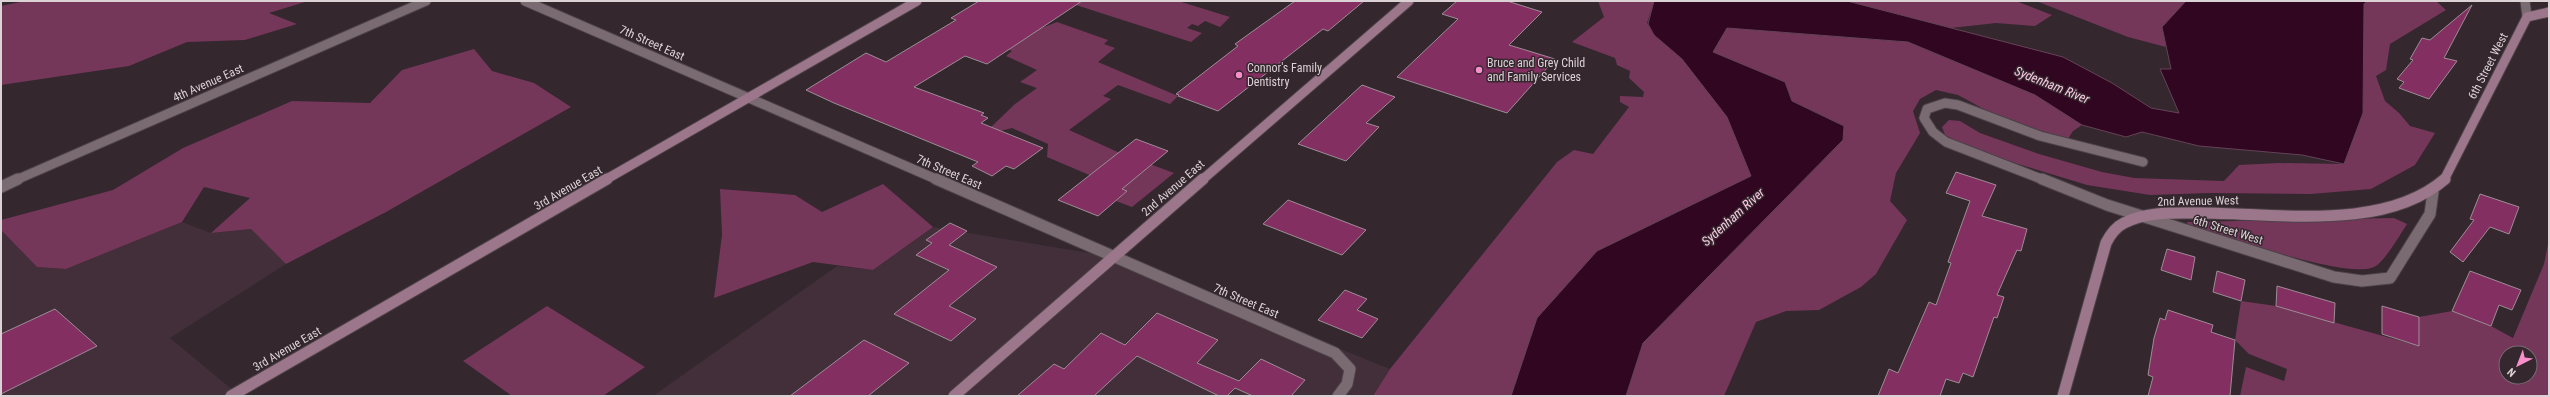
<svg xmlns="http://www.w3.org/2000/svg" width="2550" height="397" viewBox="0 0 2550 397" font-family="'Roboto Condensed',sans-serif">
	<style>
		.built { fill: #422f39 }
		.green { fill: #74375a; fill-rule: evenodd }
		.water { fill: #310621; stroke: #644357 }
		.building { fill: #842f62; stroke: #9c8d94 }
		.lines { fill: none; stroke-linecap: round; stroke-linejoin: round }
		.street-far1-casing { stroke: #4d4248; stroke-width: 11 }
		.street-casing { stroke: #4d4248; stroke-width: 13 }
		.secondary-far1-casing { stroke: #4d4248; stroke-width: 11 }
		.secondary-casing { stroke: #4d4248; stroke-width: 13 }
		.street-far1 { stroke: #7a6b72; stroke-width: 9 }
		.street { stroke: #7a6b72; stroke-width: 11 }
		.secondary-far1 { stroke: #9c768a; stroke-width: 9 }
		.secondary { stroke: #9c768a; stroke-width: 11 }
		.poi-dot { fill: #f98fca; stroke: #34272e; stroke-width: 1.5 }
		.labels { text-anchor: middle; dominant-baseline: central; stroke-width: 3; stroke-linejoin: round; paint-order: stroke }
		.street-label { font-size: 12px; fill: #dbd2d6; stroke: #34272e }
		.poi-label { font-size: 12px; fill: #dbd2d6; stroke: #34272e; text-anchor: start }
		.water-label { font-size: 13px; font-style: italic; fill: #fbcae3; stroke: #34272e }
	</style>
	<rect width="100%" height="100%" fill="#34272e"/>
	<g class="built">
		<path d="M182,222L211,233L251,229L286,264L170,338L240,396H1V230L37,267L66,269Z"/>
		<path d="M933,227L1113,257L1390,369L1373,396H653L837,266L873,270Z"/>
	</g>
	<g class="green">
		<path d="M25,1H308L269,13L297,24L245,40L187,42L129,66L1,85V6Z"/>
		<path d="M1082,1H1178L1230,17L1220,27L1205,21L1198,26L1192,24L1187,28L1202,33L1191,42L1076,5Z"/>
		<path d="M1598,1H1654L1647,23L1654,35L1682,59L1727,117L1751,176L1597,251L1537,318L1511,396H1373L1390,369L1557,162L1574,150L1593,154L1629,107L1620,102V96L1643,97L1644,92L1629,78L1630,71L1617,65L1615,58L1572,42L1604,17Z"/>
		<path d="M1847,1H2016L2052,15L2035,26L1996,23L1951,28Z"/>
		<path d="M2036,1H2186L2162,27L2166,47L2128,37Z"/>
		<path d="M2367,1H2436L2446,10L2390,44L2386,70L2376,76L2385,101L2399,113L2410,126L2435,133L2415,165L2371,189L2311,194L2209,193L2150,195L2087,185L2018,164L1959,143L1945,135L1942,127L1949,120L1960,121L1980,133L2039,154L2102,172L2134,178L2224,181L2239,165L2279,163L2343,164L2363,113L2364,4Z"/>
		<path d="M1057,22L1108,40L1104,44L1115,48L1098,62L1178,96L1170,104L1118,85L1103,96L1111,99L1069,130L1120,153L1174,173L1132,207L1116,201L1127,191L1047,157L1048,144L1012,128L1000,131L990,128L1015,104L1037,88L1020,82L1037,70L1006,56L1012,51L998,45Z"/>
		<path d="M1727,28L1908,42L2035,95L2082,125L2073,131L2068,139L2016,123L1993,114L1958,95L1936,90L1920,99L1913,111L1920,133L1896,173L1890,201L1907,220L1876,274L1861,287L1819,310L1786,311L1756,322L1724,396H1626L1643,343L1843,140L1844,126L1792,101L1785,82L1713,52Z"/>
		<path d="M474,49L492,71L534,83L571,107L386,212L286,264L251,229L211,233L250,198L204,187L182,222L66,269L37,267L1,230V220L113,190L183,148L292,101L370,103L402,70Z"/>
		<path d="M883,184L933,227L873,270L813,262L714,298L722,235L720,189L795,195L822,212Z"/>
		<path d="M2394,218L2407,224C2401,233 2384,263 2374,267C2348,280 2221,235 2188,225L2187,222Z"/>
		<path d="M2549,239V396H2240L2246,367L2284,381L2287,369L2249,354L2235,340L2241,301L2276,306L2419,346V317L2452,311L2491,326L2513,338L2544,264ZM2506,353H2530V377H2506Z"/>
		<path d="M547,306L645,367L603,396H512L463,361Z"/>
	</g>
	<path class="water" d="M1654,1H1847L2063,57L2112,83L2151,108L2179,113L2160,69H2171L2162,27L2186,1H2367L2364,4L2363,113L2344,164L2302,155L2199,146L2142,132L2126,137L2082,125L2035,95L1908,42L1727,28L1713,52L1785,82L1792,101L1844,126L1843,140L1643,343L1626,396H1511L1537,318L1597,251L1751,176L1727,117L1682,59L1654,35L1648,24Z"/>
	<g class="building">
		<path d="M979,1H1082L987,64L965,56L914,87L984,113L981,115L988,118L981,123L1043,148L1014,169L1006,166L992,176L972,166L978,162L834,103L806,90L866,53L886,62L956,20L951,18Z"/>
		<path d="M1295,1H1364L1328,31L1323,29L1218,111L1178,96L1179,95L1176,94L1238,46L1235,44Z"/>
		<path d="M1457,1H1507L1542,12L1509,45L1555,59L1507,113L1397,77L1458,19L1442,14Z"/>
		<path d="M2472,5L2444,58L2457,61L2429,99L2399,88L2404,82L2397,79L2413,60L2410,59L2422,38L2430,40Z"/>
		<path d="M1362,85L1395,97L1366,123L1379,127L1346,161L1298,144Z"/>
		<path d="M1136,139L1168,151L1122,189L1127,191L1098,216L1058,200Z"/>
		<path d="M1956,172L1996,185L1982,216L2027,229L2021,251L2017,250L1997,295L2004,297L1997,318L1994,317L1973,377L1963,373L1959,383L1946,379L1940,396H1878L1889,369L1898,373L1929,302L1936,305L1951,263L1948,262L1970,201L1946,193Z"/>
		<path d="M2480,194L2519,207L2509,234L2490,227L2463,262L2450,252L2474,220L2470,219Z"/>
		<path d="M1288,200L1366,230L1342,255L1263,224Z"/>
		<path d="M950,223L967,231L949,245L997,267L949,306L976,319L951,341L894,314L949,270L916,255L932,243L926,240Z"/>
		<path d="M2167,249L2195,257L2191,280L2161,270Z"/>
		<path d="M2217,271L2245,280L2241,301L2213,292Z"/>
		<path d="M2470,271L2521,290L2512,310L2499,305L2491,326L2452,311Z"/>
		<path d="M2277,286L2335,303L2334,323L2276,306Z"/>
		<path d="M1345,290L1367,299L1357,310L1378,319L1362,338L1318,320Z"/>
		<path d="M2382,306L2419,317V346L2382,334Z"/>
		<path d="M55,309L97,346L1,394V334Z"/>
		<path d="M2168,310L2213,325L2211,332L2235,340L2230,396H2148L2153,377L2148,375L2154,338L2160,318L2165,320Z"/>
		<path d="M1157,313L1218,340L1197,363L1239,381L1261,359L1305,380L1291,396H1253L1235,388L1227,396H1219L1137,356L1094,396H1017L1054,364L1064,369L1101,333L1125,345Z"/>
		<path d="M864,340L909,363L868,396H790Z"/>
	</g>
	<g class="lines">
		<defs>
			<g id="street-far1">
				<path d="M525,1L938,180"/>
				<path d="M2525,1L2527,17"/>
				<path d="M16,180L426,1"/>
				<path d="M2044,180L1946,142L1933,132L1924,118L1927,109L1945,103L1958,105L2040,136L2143,162"/>
			</g>
			<g id="street">
				<path d="M936,179L1335,353L1350,369L1347,384L1338,396"/>
				<path d="M2042,179L2107,205L2334,277L2362,281L2390,278L2430,214L2433,192"/>
				<path d="M1,187L18,179"/>
			</g>
			<g id="secondary-far1">
				<path d="M605,180L917,1"/>
				<path d="M1202,180L1409,1"/>
				<path d="M2444,180L2527,17L2549,12"/>
			</g>
			<g id="secondary">
				<path d="M231,396L607,179"/>
				<path d="M954,396L1203,179"/>
				<path d="M2063,396L2106,243C2110,235 2116,227 2124,223C2147,211 2176,213 2201,213C2276,213 2384,232 2445,179"/>
			</g>
		</defs>
		<use href="#street-far1" class="street-far1-casing"/>
		<use href="#street" class="street-casing"/>
		<use href="#secondary-far1" class="secondary-far1-casing"/>
		<use href="#secondary" class="secondary-casing"/>
		<use href="#street-far1" class="street-far1"/>
		<use href="#street" class="street"/>
		<use href="#secondary-far1" class="secondary-far1"/>
		<use href="#secondary" class="secondary"/>
	</g>
	<g class="poi-dot">
		<circle cx="1479" cy="70" r="4"/>
		<circle cx="1239" cy="75" r="4"/>
	</g>
	<g class="labels">
		<g class="street-label">
			<text transform="translate(652 43) rotate(24)">7th Street East</text>
			<text transform="translate(2488 66) rotate(-63)">6th Street West</text>
			<text transform="translate(208 83) rotate(-24)">4th Avenue East</text>
			<text transform="translate(949 172) rotate(23)">7th Street East</text>
			<text transform="translate(568 188) rotate(-30)">3rd Avenue East</text>
			<text transform="translate(1173 188) rotate(-41)">2nd Avenue East</text>
			<text transform="translate(2198 201) rotate(-1)">2nd Avenue West</text>
			<text transform="translate(2228 230) rotate(17)">6th Street West</text>
			<text transform="translate(1246 301) rotate(23)">7th Street East</text>
			<text transform="translate(287 349) rotate(-30)">3rd Avenue East</text>
		</g>
		<g class="poi-label">
			<text x="1487" y="63">Bruce and Grey Child<tspan x="1487" dy="14">and Family Services</tspan></text>
			<text x="1247" y="68">Connor's Family<tspan x="1247" dy="14">Dentistry</tspan></text>
		</g>
		<g class="water-label">
			<text transform="translate(2052 85) rotate(22)">Sydenham River</text>
			<text transform="translate(1733 217) rotate(-42)">Sydenham River</text>
		</g>
	</g>
	<rect width="2550" height="397" fill="none" stroke="#dbd2d6" stroke-width="4"/>
	<g transform="translate(2518 365) rotate(222)"><circle r="19" fill="#34272e" stroke="#776b71"/>
	<path d="M0-3L7 15L0 10L-7 15Z" fill="#f98fca"/>
	<text y="-6" font-size="11" font-weight="bold" text-anchor="middle" fill="#dbd2d6">N</text>
	</g>
</svg>
